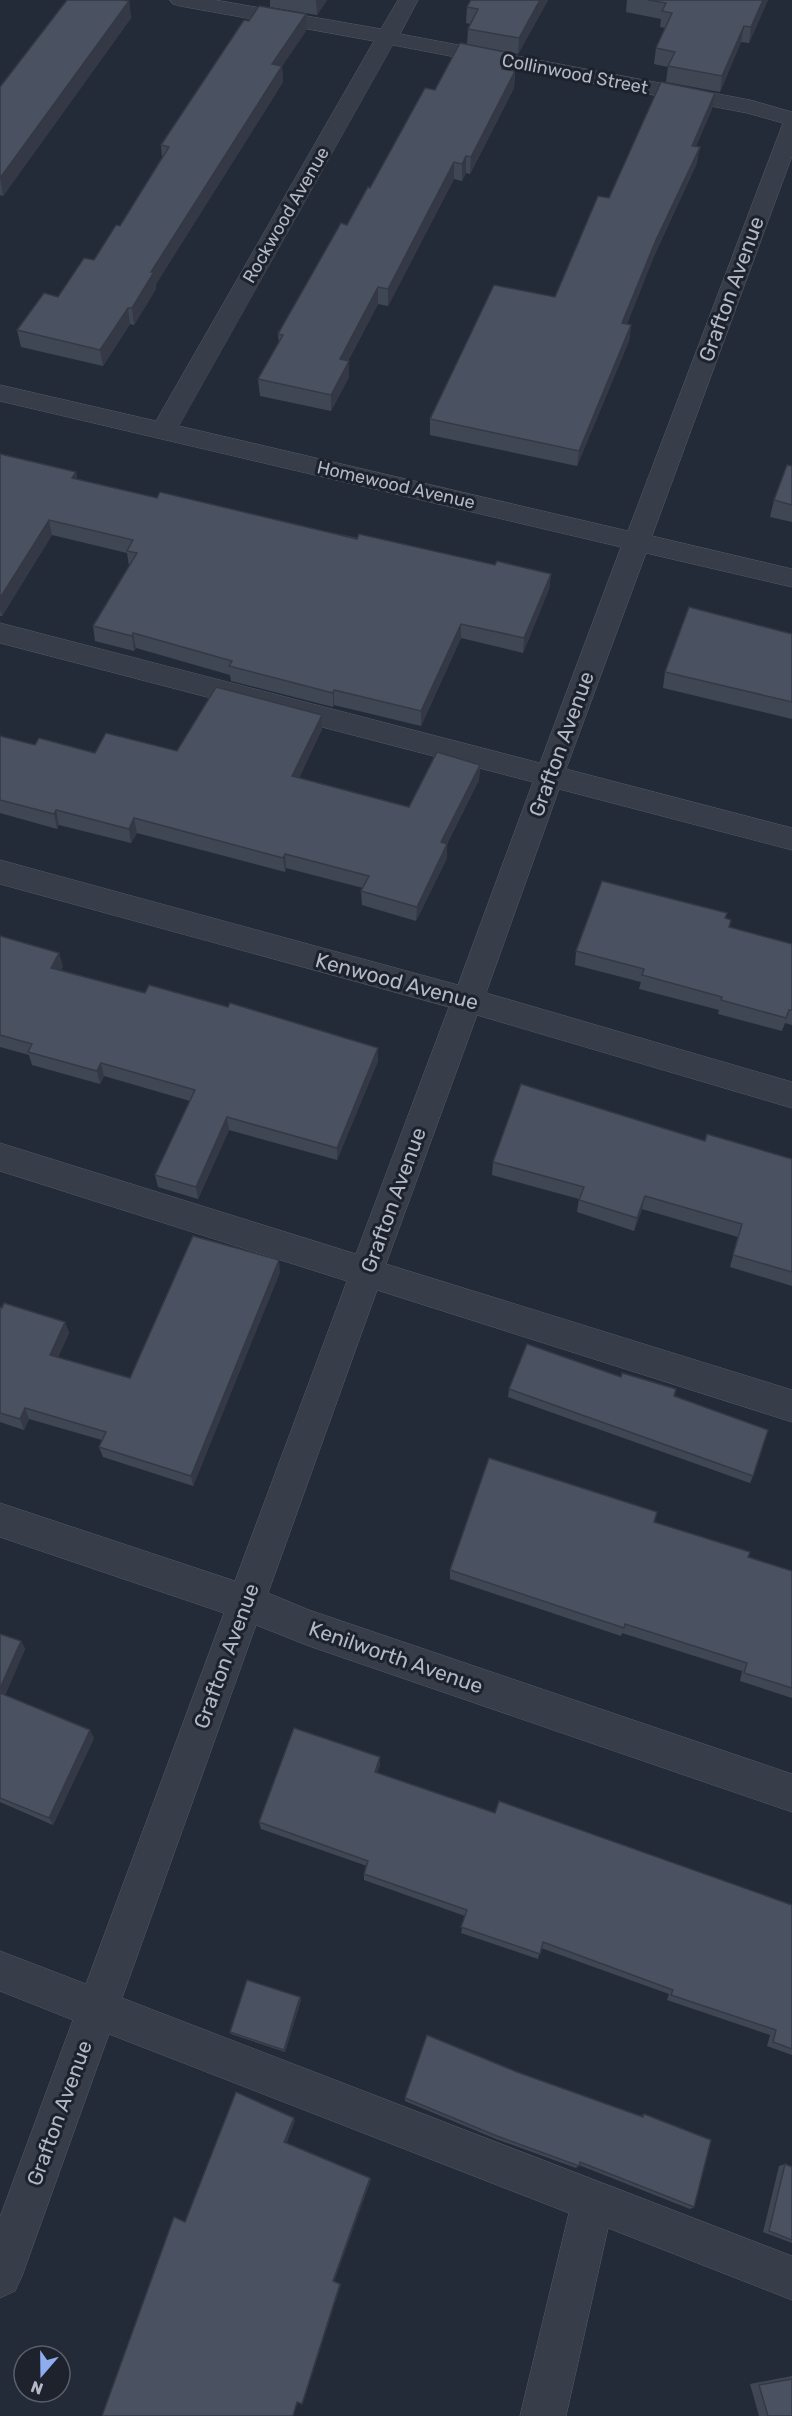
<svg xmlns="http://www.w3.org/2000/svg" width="792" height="2416" viewBox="0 0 792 2416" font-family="Rubik,sans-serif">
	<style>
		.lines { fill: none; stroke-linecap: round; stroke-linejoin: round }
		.minor-casing { stroke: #555b67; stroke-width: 1 }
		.minor { fill: #373d49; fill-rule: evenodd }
		.wall { fill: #404754 }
		.shaded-wall { fill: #343945 }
		.building { fill: #4a5262; stroke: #343945; stroke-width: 1.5 }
		.labels { text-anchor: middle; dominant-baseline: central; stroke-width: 6; stroke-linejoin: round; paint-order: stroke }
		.far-street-label { font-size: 18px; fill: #b2b8c5; stroke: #1d222d }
		.street-label { font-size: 21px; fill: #b2b8c5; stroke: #1d222d }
	</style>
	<rect width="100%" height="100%" fill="#242b38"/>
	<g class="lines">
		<defs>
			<path id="minor" d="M170,0H215L381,29L398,0H418L400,34L750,100L792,112V156L652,536L792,569V587L646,553L566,769L792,828V850L559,789L486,993L792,1082V1108L477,1015L386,1264L792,1390V1422L377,1290L268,1593L309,1610L792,1774V1812L309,1646L256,1625L122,1998L792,2256V2300L608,2228L566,2416H520L569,2213L109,2034L22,2276L15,2291L0,2298V2217L73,2020L0,1991V1951L86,1984L224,1613L0,1537V1503L235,1581L347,1281L0,1171V1143L356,1254L449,1007L0,884V860L458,985L533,782L0,643V623L540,763L621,547L0,401V385L156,421L374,41L180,6L173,4ZM393,45L747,113L783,123L628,531L179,426Z"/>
		</defs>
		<use href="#minor" class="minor-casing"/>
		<use href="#minor" class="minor"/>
	</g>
	<g class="wall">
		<path d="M270,0H327L317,15L270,7Z"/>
		<path d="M471,0H548L518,54L467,44L468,29L470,24L466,23L467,7Z"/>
		<path d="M627,0H768L749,43L741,42L720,92L666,82L668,67L654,64L656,48L665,28L660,27L661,19L626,12Z"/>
		<path d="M129,1L131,18L3,196L0,195V87Z"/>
		<path d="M306,14V31L282,66L283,82L156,284V289L134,325L130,324L103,366L21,347L17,330L58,297L94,260L120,226L162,158L161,145L249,21Z"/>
		<path d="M509,70L515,71L514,88L470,174L466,173L462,181L454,179L388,306L378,304L348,361H349V377L331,411L260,396L258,379L279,344L278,334L347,225L435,90Z"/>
		<path d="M712,109L696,146L697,163L654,256L627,324L631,325L629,341L577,466L430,435V419L555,297L609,198Z"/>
		<path d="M0,454L76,472L77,480L157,498L495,565L551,574L549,589L523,653L461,638L421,726L334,705L333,707L231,681L230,675L136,648L134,651L95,641L93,626L129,566L127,553L52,535L2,616H0Z"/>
		<path d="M792,466V522L770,517L774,500Z"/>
		<path d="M792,634V719L663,688L665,672Z"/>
		<path d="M322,715V729L299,778L409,807L480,765L479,780L447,844V858L416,921L362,905L361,891L363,888L286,868L285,872L137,833L131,843L59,825L57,829L0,813V736L35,745L95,753L177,751Z"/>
		<path d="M726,918L729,927L792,944V1025L785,1023L782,1031L718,1014L719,1010L639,989L641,982L575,965L576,951Z"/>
		<path d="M0,936L63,966L61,970L378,1061L337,1160L229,1130L198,1199L158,1187L155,1175L190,1101L104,1076L100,1084L32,1065L29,1055L0,1047Z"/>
		<path d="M705,1141L792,1159V1286L730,1267L738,1237L642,1209L634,1231L577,1212L579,1199L492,1175L493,1162Z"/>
		<path d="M280,1272L193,1486L103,1457L99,1447L102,1440L29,1419L24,1430L0,1422V1307L65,1322L69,1333L58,1357L130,1378Z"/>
		<path d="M509,1389L674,1396L753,1476L750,1483L508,1397Z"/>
		<path d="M654,1522L748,1557L792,1571V1698L740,1681L742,1671L622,1633L621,1636L450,1579V1570Z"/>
		<path d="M0,1634L21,1641L25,1649L5,1695L94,1738L53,1825L0,1802Z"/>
		<path d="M380,1757V1765L377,1773L495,1813L792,1905V2055L767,2046L770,2035L667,2000L669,1994L541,1948L538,1959L461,1933L465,1916L364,1880V1874L367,1866L261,1829L259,1822Z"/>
		<path d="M300,1997L301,2000L285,2052L231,2034L230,2032Z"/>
		<path d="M517,2072L641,2116L644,2114L694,2207L690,2209L579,2165L576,2168L496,2139L405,2101V2098Z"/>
		<path d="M785,2164L792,2167V2243L763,2232L779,2166Z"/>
		<path d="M792,2376V2416H759L750,2384Z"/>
	</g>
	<g class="shaded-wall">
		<path d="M316,0H327L317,15Z"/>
		<path d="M540,0H548L518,54L519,38Z"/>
		<path d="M763,0H768L749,43L751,27Z"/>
		<path d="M129,1L131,18L3,196L0,178Z"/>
		<path d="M306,14V31L282,66L283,82L156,284V289L134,325L132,308L151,272L272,64Z"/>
		<path d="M744,26L741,42L720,92L722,76Z"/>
		<path d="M510,53V70L501,86L502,69Z"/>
		<path d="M515,71L514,88L470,174L471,157Z"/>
		<path d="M715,93L712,109L690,161L692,146Z"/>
		<path d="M700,147L697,163L654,256L621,339L622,323L656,240Z"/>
		<path d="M466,156V173L462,181V164Z"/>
		<path d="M454,162V179L388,306V289Z"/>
		<path d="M378,287V304L340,375V359Z"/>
		<path d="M128,308L130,324L103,366L100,350Z"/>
		<path d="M631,325L629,341L577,466L579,451Z"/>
		<path d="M349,361V377L331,411V395Z"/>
		<path d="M76,472L78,487L72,478Z"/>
		<path d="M49,520L52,535L2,616L0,610V598Z"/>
		<path d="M551,574L549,589L523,653L524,638Z"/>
		<path d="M461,624V638L421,726V711Z"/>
		<path d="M133,633L136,648L134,651L132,636Z"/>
		<path d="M334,690V705L333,707V693Z"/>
		<path d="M322,715V729L293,791L292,776Z"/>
		<path d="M480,765L479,780L441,856V842Z"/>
		<path d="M56,810L59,825L57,829L54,814Z"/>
		<path d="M134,818L137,833L131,843L129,829Z"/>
		<path d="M447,844V858L416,921L417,907Z"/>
		<path d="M285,854L286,868L285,872L283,858Z"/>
		<path d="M59,953L63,966L55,981L51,968Z"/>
		<path d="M378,1048V1061L337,1160V1148Z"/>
		<path d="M101,1063L104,1076L100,1084L97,1071Z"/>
		<path d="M227,1117L229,1130L198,1199L196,1187Z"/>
		<path d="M645,1196L642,1209L634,1231L637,1218Z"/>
		<path d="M279,1260L280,1272L193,1486L191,1476Z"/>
		<path d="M65,1322L69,1333L54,1366L50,1355Z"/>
		<path d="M25,1408L29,1419L24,1430L20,1419Z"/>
		<path d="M21,1641L25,1649L3,1700L0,1696V1688Z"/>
		<path d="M90,1730L94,1738L53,1825L49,1818Z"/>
		<path d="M380,1757V1765L375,1779V1772Z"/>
		<path d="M300,1997L301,2000L285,2052L284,2050Z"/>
		<path d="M294,2118L295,2121L286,2145L284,2142Z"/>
		<path d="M370,2178L371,2180L334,2282L333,2281Z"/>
		<path d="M340,2284L341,2285L303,2403L302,2404Z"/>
	</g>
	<g class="building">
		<path d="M67,0H122L129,1L0,178V87Z"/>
		<path d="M471,0H540L519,38L468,29L478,9L467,7Z"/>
		<path d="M648,0H763L751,27L744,26L722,76L668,66L675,52L656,48L672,13L662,11L666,3Z"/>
		<path d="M259,6L306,14L272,64L282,66L151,272H154L132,308H128L100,350L17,330L44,293L58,297L84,258L94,260L116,225L120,226L169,147L161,145L244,20L249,21Z"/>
		<path d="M460,43L510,53L502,69L515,71L471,157L466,156L462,164L454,162L388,289L378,287L340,359L349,361L331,395L258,379L283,335L278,334L341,223L347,225L368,187L370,188L425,88L435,90Z"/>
		<path d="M661,82L715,93L692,146L700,147L656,240L622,323L631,325L579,451L430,419L494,285L555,297L598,196L609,198Z"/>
		<path d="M0,454L76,472L72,478L157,498L160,492L357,539L359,534L495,565L497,561L551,574L524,638L461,624L421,711L334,690L333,693L229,666L232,661L133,633L132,636L93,626L137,553L127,551L133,540L49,520L0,598Z"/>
		<path d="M787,465L792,466V505L774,500Z"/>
		<path d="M689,607L792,634V702L665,672Z"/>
		<path d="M216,687L322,715L292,776L409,807L437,752L480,765L441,842L447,844L417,907L361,891L369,876L285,854L283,858L134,818L129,829L56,810L54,814L0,800V736L35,745L39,738L95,753L106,733L177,751Z"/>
		<path d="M602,881L727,913L725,918L731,920L729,927L792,944V1010H789L786,1018L721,1000L722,997L642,975L644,969L576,951Z"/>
		<path d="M0,936L59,953L51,968L145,993L149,985L228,1007L230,1003L378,1048L337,1148L227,1117L196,1187L155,1175L195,1090L101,1063L97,1071L28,1052L32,1044L0,1035Z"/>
		<path d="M521,1084L705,1141L707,1134L792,1159V1272L733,1255L742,1224L645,1196L637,1218L579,1200L584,1187L493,1162Z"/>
		<path d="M193,1236L279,1260L191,1476L99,1447L106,1432L25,1408L20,1419L0,1413V1307L2,1308L4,1303L65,1322L50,1355L130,1378Z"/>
		<path d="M527,1344L621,1377L622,1373L676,1389L674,1396L768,1430L753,1476L509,1389Z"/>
		<path d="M489,1458L657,1512L654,1522L750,1552L748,1557L792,1571V1688L744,1673L747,1663L625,1624L624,1628L450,1570Z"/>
		<path d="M0,1634L21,1641L0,1688Z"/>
		<path d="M0,1693L90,1730L49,1818L0,1798Z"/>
		<path d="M294,1728L380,1757L375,1772L495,1813L499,1801L792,1905V2049L773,2042L776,2030L671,1995L673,1990L543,1942L540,1954L461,1927L467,1910L364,1874L368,1861L259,1822Z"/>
		<path d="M247,1980L300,1997L284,2050L230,2032Z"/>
		<path d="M427,2035L517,2072L643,2117L644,2114L711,2140L694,2207L580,2162L579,2166L497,2136L405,2098Z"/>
		<path d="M236,2092L294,2118L284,2142L370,2178L333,2281L340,2284L302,2404L297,2402L293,2416H102L174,2217L185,2222Z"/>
		<path d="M785,2164L792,2167V2240L769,2231Z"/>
		<path d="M792,2379V2416H768L759,2385Z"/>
	</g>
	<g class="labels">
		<g class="far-street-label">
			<text transform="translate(575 74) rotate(11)">Collinwood Street</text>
			<text transform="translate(286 215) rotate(-60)">Rockwood Avenue</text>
			<text transform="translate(396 485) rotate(13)">Homewood Avenue</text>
		</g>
		<g class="street-label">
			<text transform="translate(731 289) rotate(-70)">Grafton Avenue</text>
			<text transform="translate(561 744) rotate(-70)">Grafton Avenue</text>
			<text transform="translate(397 981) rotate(15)">Kenwood Avenue</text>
			<text transform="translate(393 1200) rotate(-70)">Grafton Avenue</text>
			<text transform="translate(226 1656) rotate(-70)">Grafton Avenue</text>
			<text transform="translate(396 1657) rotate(19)">Kenilworth Avenue</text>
			<text transform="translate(59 2113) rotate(-70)">Grafton Avenue</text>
		</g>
	</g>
	<g transform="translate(42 2374) rotate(200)"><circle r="28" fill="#1d222d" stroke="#595e6a" stroke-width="1.5"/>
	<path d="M0-4.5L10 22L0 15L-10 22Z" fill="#8eadee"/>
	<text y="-9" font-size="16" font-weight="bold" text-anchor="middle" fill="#b2b8c5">N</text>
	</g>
</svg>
